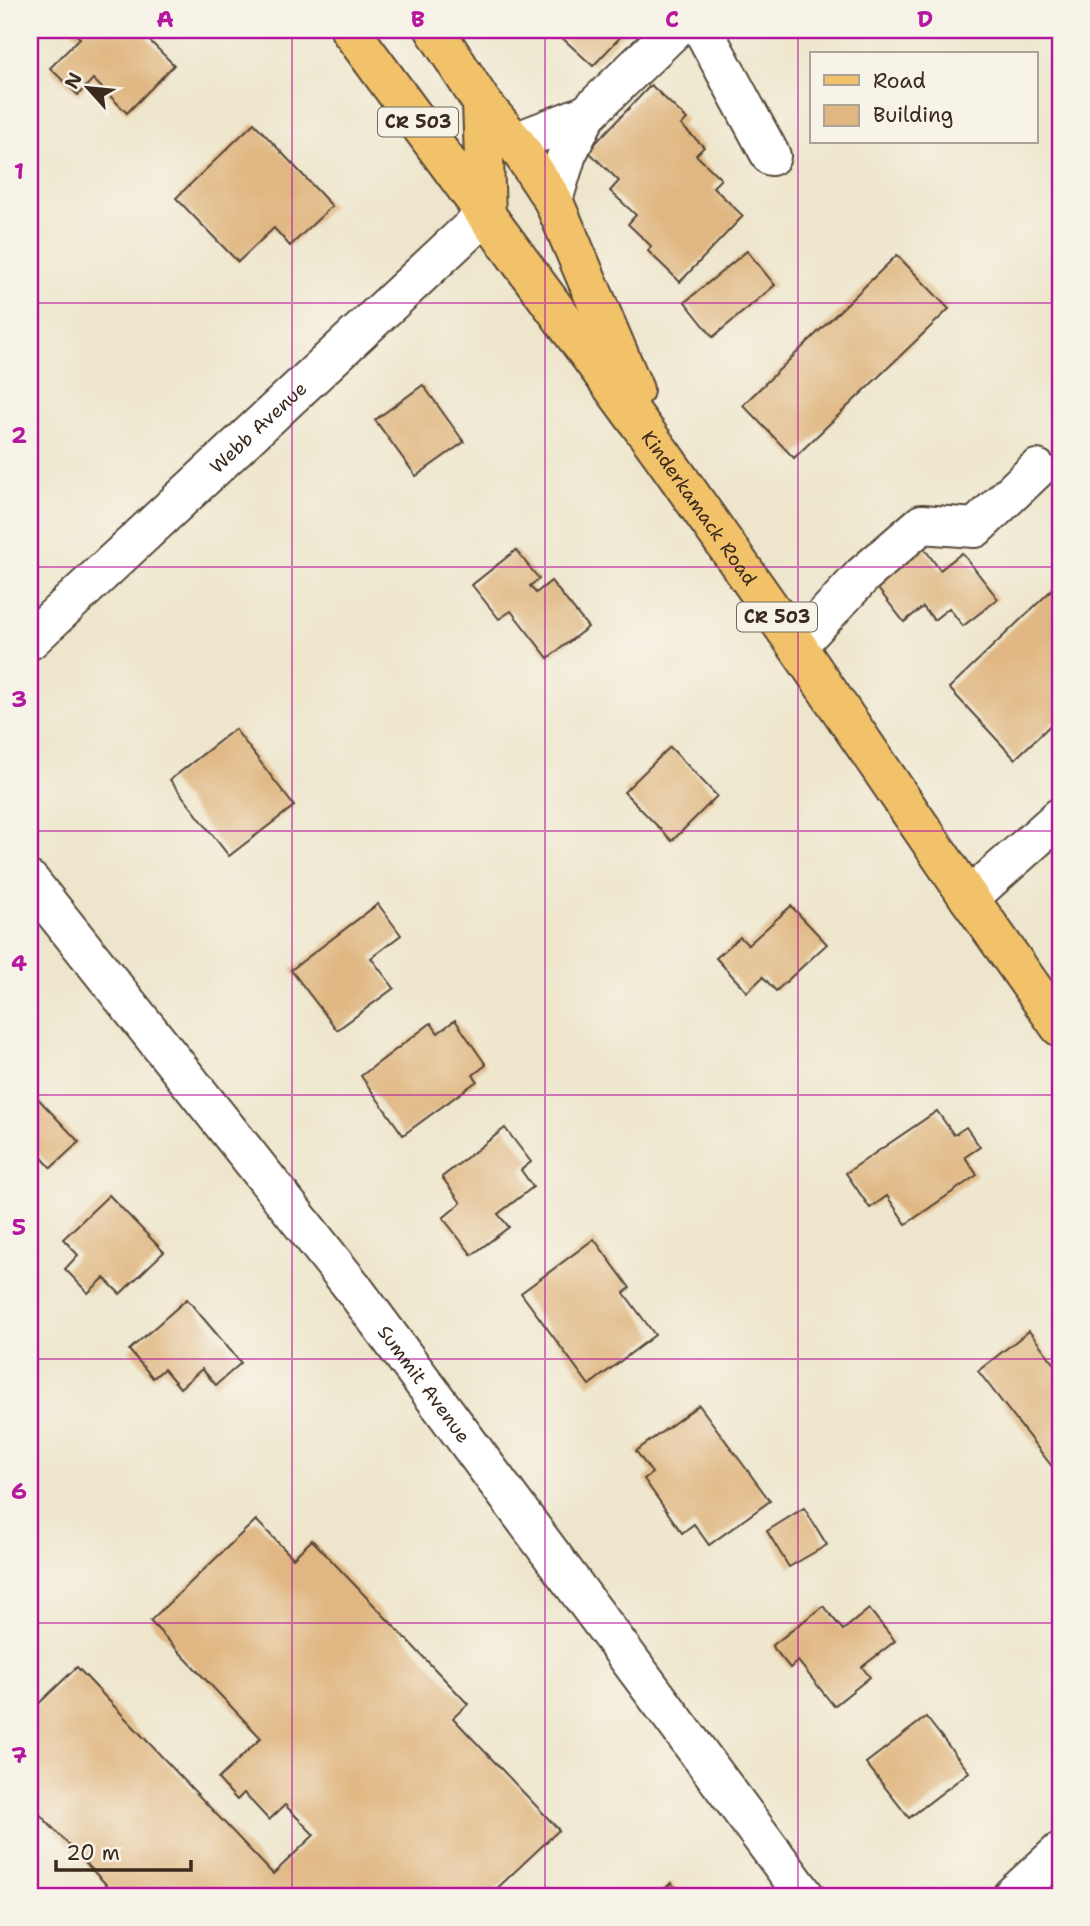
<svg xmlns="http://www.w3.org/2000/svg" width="1090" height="1926" viewBox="0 0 1090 1926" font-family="'Shantell Sans',sans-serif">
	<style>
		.building { fill: #e0b782 }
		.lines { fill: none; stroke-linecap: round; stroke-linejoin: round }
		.minor-casing { stroke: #564638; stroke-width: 42 }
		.major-casing { stroke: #564638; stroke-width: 42 }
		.minor { stroke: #fff; stroke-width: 38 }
		.major { stroke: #f2c26a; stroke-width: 38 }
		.grid { fill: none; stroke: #b5179e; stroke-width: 2; stroke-opacity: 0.55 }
		.labels { text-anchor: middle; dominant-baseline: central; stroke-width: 6; stroke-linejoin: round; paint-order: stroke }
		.shield { fill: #f7f3e8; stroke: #73665b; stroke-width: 2 }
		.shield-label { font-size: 18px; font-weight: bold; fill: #3b2a1e }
		.street-label { font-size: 19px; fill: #3b2a1e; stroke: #f7f3e8 }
		.neatline { fill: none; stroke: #b5179e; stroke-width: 2.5 }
		.grid-label { font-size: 23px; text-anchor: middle; font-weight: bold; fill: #b5179e }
	</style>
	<rect width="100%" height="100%" fill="#f7f3e8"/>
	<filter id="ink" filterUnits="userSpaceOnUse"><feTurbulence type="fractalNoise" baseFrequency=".0143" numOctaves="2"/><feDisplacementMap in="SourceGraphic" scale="14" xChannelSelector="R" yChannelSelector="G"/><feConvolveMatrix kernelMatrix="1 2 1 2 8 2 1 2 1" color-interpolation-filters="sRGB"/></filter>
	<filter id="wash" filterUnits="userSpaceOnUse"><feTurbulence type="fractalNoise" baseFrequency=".00686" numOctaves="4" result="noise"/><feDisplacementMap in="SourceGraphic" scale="28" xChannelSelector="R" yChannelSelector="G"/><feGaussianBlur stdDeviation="1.57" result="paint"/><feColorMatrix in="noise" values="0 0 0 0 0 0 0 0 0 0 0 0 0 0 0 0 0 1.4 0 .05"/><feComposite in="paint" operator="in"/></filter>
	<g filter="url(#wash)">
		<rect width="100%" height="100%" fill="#eee6cc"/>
		<g id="blocks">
			<g class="building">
				<path d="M30,30H43L30,43Z"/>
				<path d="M71,30H139L174,65L127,113L93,79L78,95L50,68L80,38Z"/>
				<path d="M565,30H627L593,66L559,35Z"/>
				<path d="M651,85L687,119L681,125L704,147L696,155L721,179L713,187L743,216L680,282L648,251L651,246L628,224L636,215L610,191L619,181L588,151Z"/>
				<path d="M254,123L332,206L290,246L274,228L238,262L176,198Z"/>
				<path d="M747,251L775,285L713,337L685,302Z"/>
				<path d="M897,255L949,309L794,458L743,405Z"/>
				<path d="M423,385L464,442L416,476L375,420Z"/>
				<path d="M921,544L940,570L962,553L998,599L963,626L949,608L934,620L923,607L904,622L872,581Z"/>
				<path d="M516,550L539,579L530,586L536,593L551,581L588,627L548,658L511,611L499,619L472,585Z"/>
				<path d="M1060,582V716L1015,759L949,688Z"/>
				<path d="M235,729L294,806L229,856L170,780Z"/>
				<path d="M670,747L717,796L672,841L624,792Z"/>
				<path d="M378,904L401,935L371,958L394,988L337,1030L291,970Z"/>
				<path d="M791,906L827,944L776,991L763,977L747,992L716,958L740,937L748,945Z"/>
				<path d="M455,1020L486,1065L473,1075L477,1081L403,1135L361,1076L431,1023L438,1033Z"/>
				<path d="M30,1090L79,1142L51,1168L37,1152L30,1159Z"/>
				<path d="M937,1111L954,1135L966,1127L980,1147L965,1157L977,1175L906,1224L887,1196L870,1208L846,1173Z"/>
				<path d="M505,1128L531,1162L521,1170L533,1187L498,1214L509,1227L472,1255L443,1218L461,1203L442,1177Z"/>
				<path d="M109,1195L164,1252L120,1294L104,1278L88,1293L65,1269L78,1255L63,1239Z"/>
				<path d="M594,1239L630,1288L624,1293L655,1335L589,1385L521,1293Z"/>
				<path d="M187,1299L241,1363L216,1385L202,1369L180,1388L164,1369L153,1378L129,1350Z"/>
				<path d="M1029,1331L1060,1371V1464L1054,1469L978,1371Z"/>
				<path d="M699,1405L770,1501L709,1545L694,1524L682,1533L644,1479L652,1473L636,1451Z"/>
				<path d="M804,1508L827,1545L789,1567L767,1531Z"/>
				<path d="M256,1520L293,1558L312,1540L468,1704L453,1718L559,1830L489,1896H117L30,1804V1712L77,1667L273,1874L314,1835L285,1805L269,1820L244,1793L237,1800L218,1779L261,1738L150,1621Z"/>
				<path d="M823,1606L843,1630L869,1609L895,1641L862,1667L870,1677L834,1706L798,1661L790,1668L772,1646Z"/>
				<path d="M926,1717L969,1772L909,1818L866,1763Z"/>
				<path d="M671,1883L684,1896H657Z"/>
			</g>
		</g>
	</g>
	<g filter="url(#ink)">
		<use href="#blocks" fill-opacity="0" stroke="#564638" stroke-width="2"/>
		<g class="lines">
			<defs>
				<g id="minor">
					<path d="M703,30L771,156"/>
					<path d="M515,142L587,114"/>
					<path d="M553,200L567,154L587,114L674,30"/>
					<path id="s1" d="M30,640L486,214"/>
					<path d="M797,646L863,575L922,524L975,528L1037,469"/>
					<path id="s2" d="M30,881L351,1285L805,1896"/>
					<path d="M969,898L1060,817"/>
					<path d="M1012,1896L1060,1852"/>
				</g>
				<g id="major">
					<path id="s3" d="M350,30L661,453L797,646L969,898L1060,1027"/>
					<path d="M435,30L482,103L515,142L553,200L634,390"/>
					<path d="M482,103L486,214"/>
				</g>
			</defs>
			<use href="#minor" class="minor-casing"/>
			<use href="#major" class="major-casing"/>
			<use href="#minor" class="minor"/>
			<use href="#major" class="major"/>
		</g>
	</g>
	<path class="grid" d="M292,30V1896M545,30V1896M798,30V1896M30,303H1060M30,567H1060M30,831H1060M30,1095H1060M30,1359H1060M30,1623H1060"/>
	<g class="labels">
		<g class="shield">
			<rect x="378" y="107.5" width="80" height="29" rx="5"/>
			<rect x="737" y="602.5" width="80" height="29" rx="5"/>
		</g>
		<g class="shield-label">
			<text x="418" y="122">CR 503</text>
			<text x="777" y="617">CR 503</text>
		</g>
		<g class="street-label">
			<text stroke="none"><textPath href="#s1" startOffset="312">Webb Avenue</textPath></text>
			<text stroke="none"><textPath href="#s3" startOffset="592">Kinderkamack Road</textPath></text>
			<text stroke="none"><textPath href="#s2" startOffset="639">Summit Avenue</textPath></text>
		</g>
	</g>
	<rect width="1090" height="1926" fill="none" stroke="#f7f3e8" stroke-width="77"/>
	<rect x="810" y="52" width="228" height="91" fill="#f7f3e8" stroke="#aca397" stroke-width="2"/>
	<rect x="824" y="75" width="35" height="10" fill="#f2c26a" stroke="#aca397" stroke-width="2"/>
	<text x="873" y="88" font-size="21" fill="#3b2a1e">Road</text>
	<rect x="824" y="105" width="35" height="21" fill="#e0b782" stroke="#aca397" stroke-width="2"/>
	<text x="873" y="122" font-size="21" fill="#3b2a1e">Building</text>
	<g transform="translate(88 88) rotate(297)" stroke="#f7f3e8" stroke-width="5" paint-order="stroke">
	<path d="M0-5L12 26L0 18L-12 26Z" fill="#3b2a1e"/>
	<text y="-10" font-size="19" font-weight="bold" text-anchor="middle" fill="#3b2a1e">N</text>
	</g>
	<path d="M56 1860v10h135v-10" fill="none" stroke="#3b2a1e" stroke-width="3.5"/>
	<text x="66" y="1860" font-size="21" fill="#3b2a1e" stroke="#f7f3e8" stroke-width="5" paint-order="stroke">20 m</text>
	<rect x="38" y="38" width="1014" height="1850" class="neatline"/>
	<g class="grid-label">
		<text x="165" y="27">A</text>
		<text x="418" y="27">B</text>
		<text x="672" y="27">C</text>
		<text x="925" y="27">D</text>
		<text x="19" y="179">1</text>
		<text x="19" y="443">2</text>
		<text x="19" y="707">3</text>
		<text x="19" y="971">4</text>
		<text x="19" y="1235">5</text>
		<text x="19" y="1499">6</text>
		<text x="19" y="1763">7</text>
	</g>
</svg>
